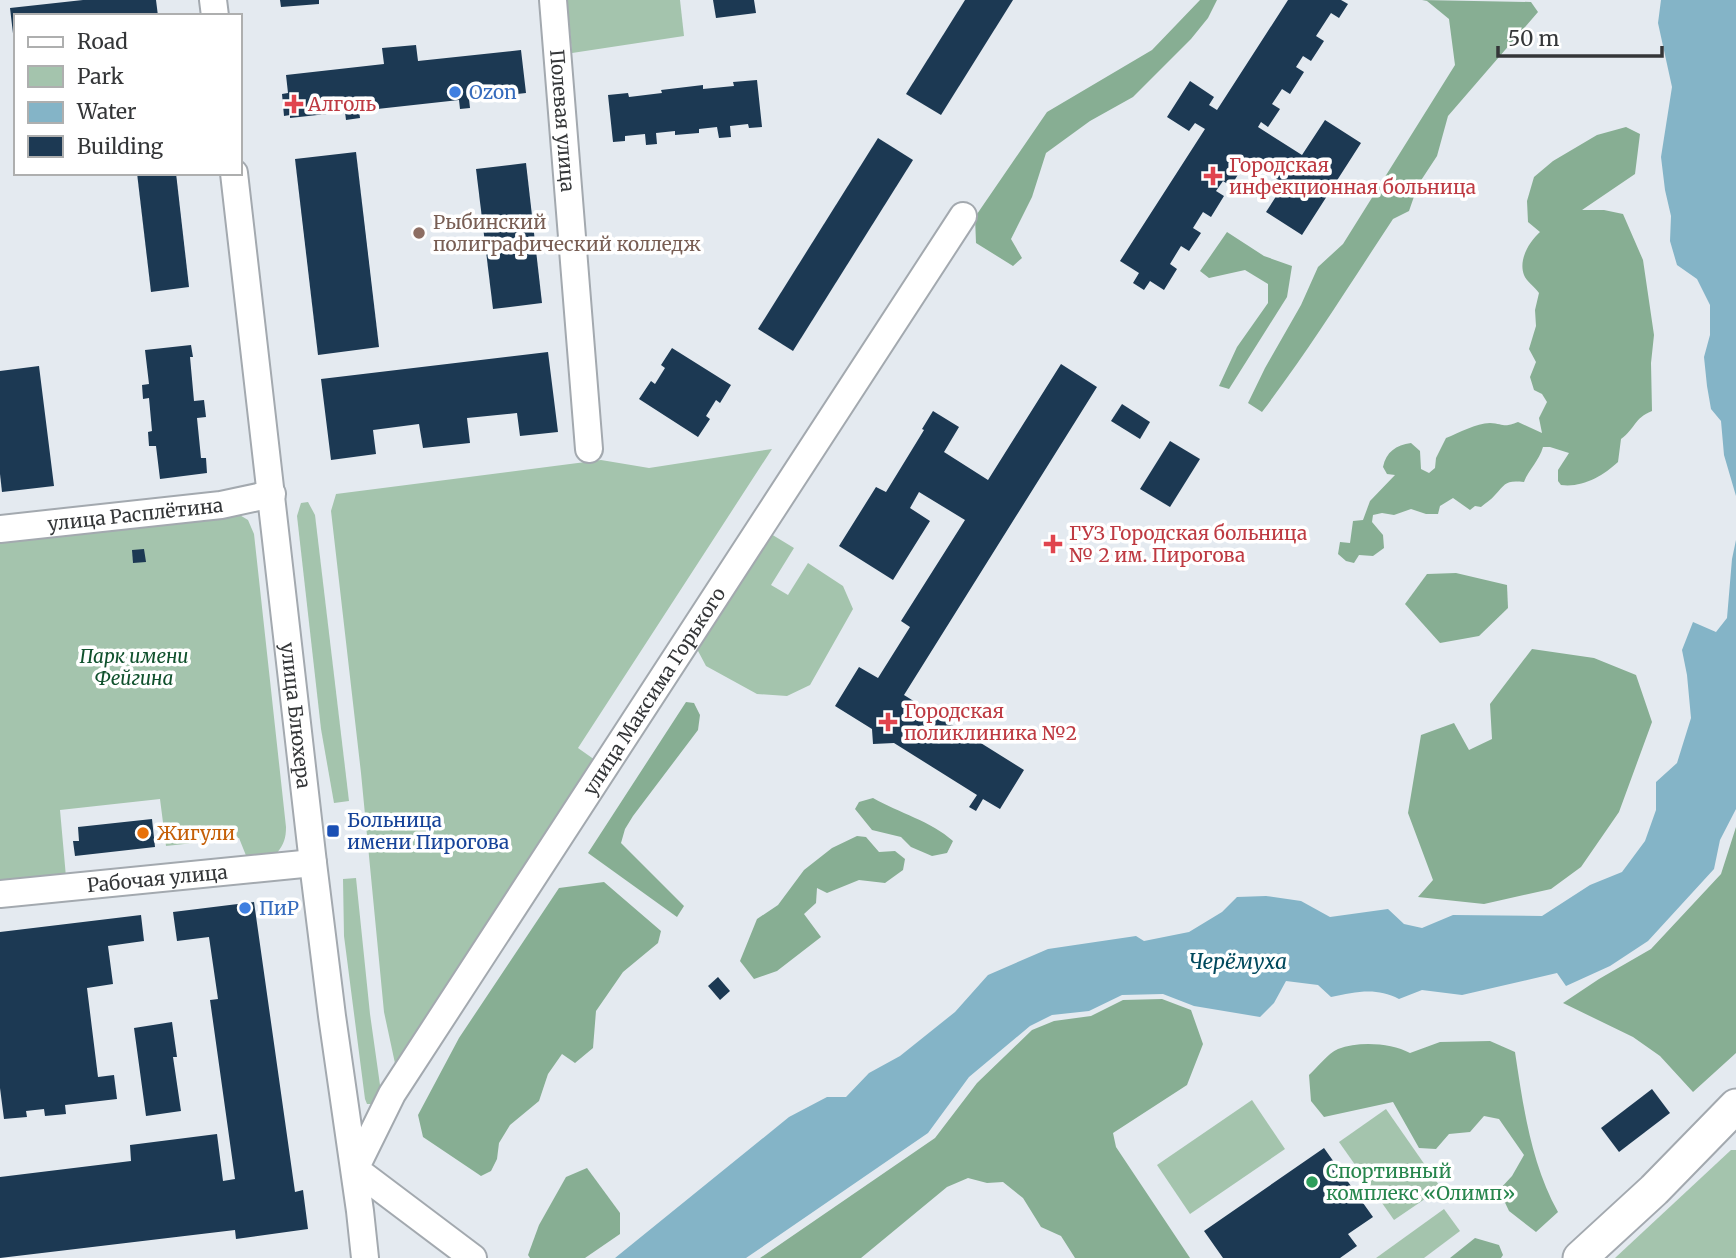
<svg xmlns="http://www.w3.org/2000/svg" width="1736" height="1258" viewBox="0 0 1736 1258" font-family="Merriweather,serif">
	<style>
		.green { fill: #a4c4ad }
		.forest { fill: #87ae93 }
		.water { fill: #84b4c7 }
		.building { fill: #1c3953 }
		.lines { fill: none; stroke-linecap: round; stroke-linejoin: round }
		.minor-casing { stroke: #a3a9af; stroke-width: 30 }
		.major-casing { stroke: #a3a9af; stroke-width: 37 }
		.minor { stroke: #fff; stroke-width: 26 }
		.major { stroke: #fff; stroke-width: 33 }
		.shop-dot { fill: #3f7fe0; stroke: #fff; stroke-width: 2.5 }
		.health-dot { fill: #e0444e; stroke: #fff; stroke-width: 2.5 }
		.education-dot { fill: #8d6e63; stroke: #fff; stroke-width: 2.5 }
		.transit-dot { fill: #1a4fb4; stroke: #fff; stroke-width: 2.5 }
		.food-dot { fill: #e8710a; stroke: #fff; stroke-width: 2.5 }
		.leisure-dot { fill: #2e9e5b; stroke: #fff; stroke-width: 2.5 }
		.labels { text-anchor: middle; dominant-baseline: central; stroke-width: 7; stroke-linejoin: round; paint-order: stroke }
		.shop-label { font-size: 19px; fill: #366cbe; stroke: #fff; text-anchor: start }
		.health-label { font-size: 19px; fill: #be3a42; stroke: #fff; text-anchor: start }
		.street-label { font-size: 19px; fill: #343638; stroke: #fff }
		.education-label { font-size: 19px; fill: #785e54; stroke: #fff; text-anchor: start }
		.park-label { font-size: 19px; font-style: italic; fill: #10512d; stroke: #fff }
		.transit-label { font-size: 19px; fill: #164399; stroke: #fff; text-anchor: start }
		.food-label { font-size: 19px; fill: #c56008; stroke: #fff; text-anchor: start }
		.leisure-label { font-size: 19px; fill: #27864d; stroke: #fff; text-anchor: start }
		.water-label { font-size: 21px; font-style: italic; fill: #01495d; stroke: #fff }
	</style>
	<rect width="100%" height="100%" fill="#e4eaf0"/>
	<g class="green">
		<path d="M567,0H680L684,36L572,53Z"/>
		<path d="M772,449L578,748L595,760L396,1068L384,1012L361,773L331,511L336,494L601,460L649,468Z"/>
		<path d="M308,502L315,515L349,801L334,803L321,729L297,516L301,503Z"/>
		<path d="M238,514L248,520L254,534L286,827C286,838 284,844 277,853L247,858L239,838L166,846L160,799L60,810L66,877L0,883V540Z"/>
		<path d="M771,534L794,548L771,585L788,595L808,563L843,586L853,609L810,685L787,696L757,694L706,666L697,649Z"/>
		<path d="M356,878L370,1014L380,1085V1096L372,1104H367L365,1099L344,936L343,879Z"/>
		<path d="M1252,1100L1285,1149L1190,1214L1157,1165Z"/>
		<path d="M1386,1109L1441,1188L1394,1220L1339,1142Z"/>
		<path d="M1731,1150H1736V1258H1615Z"/>
		<path d="M1444,1209L1460,1231L1424,1258H1376Z"/>
	</g>
	<g class="forest">
		<path d="M1200,0H1217L1208,18L1191,39L1133,97L1090,121L1046,153L1032,197L1011,239L1022,258L1013,266L976,243L975,217L1047,112L1152,50Z"/>
		<path d="M1422,0L1531,2L1538,12L1448,116L1437,156L1418,185L1409,211L1393,219C1350,284 1309,350 1262,412L1248,403L1265,368L1301,305L1318,267L1343,244L1455,65L1449,19L1427,1Z"/>
		<path d="M1626,127L1640,134L1635,174L1582,210H1604L1623,214L1643,260L1654,335L1651,363L1652,411C1633,419 1636,428 1621,439L1618,462C1603,476 1582,488 1561,485L1558,481V470L1569,453L1550,447H1543C1539,461 1529,469 1524,482C1506,480 1506,483 1495,495C1491,500 1485,503 1481,507L1475,506L1470,510L1453,498L1440,506L1438,514H1426L1411,509L1394,515L1382,513L1373,515L1372,522L1383,535L1384,548L1373,556L1359,555L1354,563L1346,561L1338,554L1340,542L1350,543L1353,521L1363,520L1370,501L1395,475L1387,474L1383,467C1386,452 1396,445 1411,443L1420,451L1421,469L1429,473L1435,468L1436,458L1446,438C1459,433 1476,423 1490,423C1504,424 1504,428 1518,422L1542,433L1539,418L1547,402L1542,394L1534,390L1530,377L1536,362L1529,349L1536,326L1535,310L1539,293C1535,287 1526,281 1524,275C1518,259 1530,241 1540,232L1528,222L1527,201L1534,177L1553,161L1597,135Z"/>
		<path d="M1227,232L1264,256L1292,266L1287,297L1229,389L1219,386L1237,347L1268,303V284L1245,270L1209,278L1200,271Z"/>
		<path d="M1456,573L1507,585L1508,608L1479,636L1440,643L1405,604L1427,574Z"/>
		<path d="M1532,649L1594,658L1636,675L1652,722L1619,812L1581,867L1551,889L1484,904L1418,897L1433,880L1408,813L1421,735L1454,723L1469,750L1492,739L1490,704Z"/>
		<path d="M686,702L694,703L700,715L698,730L633,816L625,829L621,843L684,906L677,917L588,853Z"/>
		<path d="M873,798C899,813 931,821 953,841L947,853L932,856L911,847L901,837L872,830L855,809L859,802Z"/>
		<path d="M1736,827V1053L1693,1092L1660,1056L1633,1037L1563,1003L1599,979L1651,949L1721,874Z"/>
		<path d="M857,836L866,837L879,852L895,851L905,859L903,870L885,883L859,880L827,893L817,888L816,903L804,914L821,937L777,971L754,979L740,961L757,919L778,905L804,870L832,848Z"/>
		<path d="M604,882L661,931L658,943L623,972L596,1011L593,1048L575,1063L562,1054L548,1074L539,1101L510,1125L499,1143L497,1159L491,1171L481,1176L423,1137L418,1115L459,1038L559,888Z"/>
		<path d="M1162,999L1191,1010L1203,1044L1187,1085L1113,1133L1116,1147L1190,1258H1075L1061,1236L1041,1227L1023,1198L1003,1182L987,1183L968,1178L947,1187L861,1258H760L935,1138L977,1083L1032,1030L1054,1021L1091,1016L1123,1000Z"/>
		<path d="M1490,1041L1515,1052C1523,1105 1531,1164 1558,1212L1536,1232L1509,1211L1499,1190L1512,1176L1524,1155L1499,1119L1484,1116L1470,1132L1449,1134L1436,1149L1419,1148L1393,1102L1324,1117L1311,1101L1309,1075C1317,1068 1328,1053 1338,1049C1359,1041 1391,1043 1410,1053L1440,1042Z"/>
		<path d="M587,1168L620,1213V1234L585,1258H530L528,1255L539,1225L566,1177Z"/>
		<path d="M1475,1238L1499,1245L1503,1255L1501,1258H1450Z"/>
	</g>
	<g class="water">
		<path d="M1661,0H1736V496L1724,455L1721,421L1711,409L1707,386L1704,357L1710,335V305L1697,279L1677,265L1670,241L1671,216L1665,190L1661,157L1672,87L1658,23Z"/>
		<path d="M1736,540V809L1720,840L1714,869L1648,941L1610,966L1566,986L1557,973L1462,995L1422,990L1399,999C1376,987 1356,992 1331,997L1318,985L1286,981L1274,1003L1260,1017L1194,1006L1163,994L1122,995L1089,1011L1052,1015L1030,1026L969,1077L928,1133L746,1258H615L789,1117L827,1097H846L869,1073L900,1056L955,1012L988,975L1048,949L1136,936L1144,941L1189,932L1222,912L1237,897L1266,896L1301,901L1330,917L1388,909L1404,924L1422,928L1453,915L1542,916L1590,885L1622,872L1645,841L1656,810V782L1677,763L1691,718L1687,675L1682,650L1693,622L1716,632L1727,618L1732,559Z"/>
	</g>
	<g class="building">
		<path d="M83,0H156L158,16H16L14,42L10,8Z"/>
		<path d="M280,0H319V4L281,7Z"/>
		<path d="M713,0H754L756,13L716,18Z"/>
		<path d="M965,0H1013L941,115L906,94Z"/>
		<path d="M1288,0H1341L1348,4L1339,18L1331,13L1316,36L1324,41L1311,61L1303,56L1296,67L1304,72L1290,94L1282,89L1272,104L1280,109L1268,127L1261,122L1258,127L1302,155L1325,120L1361,143L1302,235L1266,212L1284,184L1240,155L1234,163L1242,168L1231,186L1223,181L1216,191L1224,196L1211,217L1203,212L1193,228L1201,233L1189,251L1181,246L1170,264L1177,269L1164,290L1150,281L1144,290L1133,283L1139,273L1120,261L1205,129L1195,123L1189,131L1167,117L1190,81L1214,97L1209,105L1217,110Z"/>
		<path d="M416,45L418,61L521,50L526,93L469,99L470,108L460,109L459,100L359,111L360,118L346,120L345,112L290,118V115L284,116L282,94L288,93L286,75L384,64L382,48Z"/>
		<path d="M757,80L762,127L749,128L748,124L730,126L731,137L719,138L717,127L699,129V133L675,135V131L656,133L657,144L646,145L645,134L625,136V141L613,142L608,95L628,93L629,97L662,93L661,90L703,85V89L734,86L733,82Z"/>
		<path d="M878,138L913,160L793,351L758,329Z"/>
		<path d="M356,152L379,347L318,355L295,159Z"/>
		<path d="M526,163L542,303L493,309L476,169Z"/>
		<path d="M137,173H176L189,287L151,292Z"/>
		<path d="M191,345L193,357H190L194,401L204,400L206,417L197,418L201,458H206L207,473L160,479L156,446H149L148,432L152,431L149,398L143,399L142,385L149,384L145,350Z"/>
		<path d="M672,348L731,385L720,403L716,400L706,416L710,419L698,437L639,399L651,381L655,384L665,368L661,365Z"/>
		<path d="M548,352L558,432L520,436L517,413L467,418L470,443L423,448L419,424L373,430L376,454L331,460L321,379Z"/>
		<path d="M1061,364L1097,387L904,695L1024,770L1000,809L983,799L976,811L969,807L977,795L894,743L873,744L872,729L835,706L859,667L878,678L910,627L901,621L965,520L919,492L910,508L930,521L893,580L839,546L876,487L886,492L924,430L922,429L933,411L959,427L944,452L988,480Z"/>
		<path d="M39,366L54,486L2,492L0,474V371Z"/>
		<path d="M1122,404L1150,422L1140,439L1111,421Z"/>
		<path d="M1170,441L1200,459L1170,507L1140,489Z"/>
		<path d="M144,549L146,562L133,563L132,550Z"/>
		<path d="M152,819L155,847L75,856L73,841H79L78,827Z"/>
		<path d="M254,902L295,1192L303,1190L308,1229L236,1239L235,1230L0,1258V1177L131,1161L130,1145L217,1134L223,1181L235,1179L210,1000L218,999L209,937L177,941L173,912Z"/>
		<path d="M141,915L144,941L108,946L113,984L87,988L98,1077L114,1075L117,1099L65,1105L66,1114L45,1116L44,1109L26,1111L27,1117L4,1119L0,1088V932Z"/>
		<path d="M718,977L730,991L720,1000L708,986Z"/>
		<path d="M172,1022L177,1057H173L181,1111L146,1116L134,1028Z"/>
		<path d="M1652,1089L1670,1113L1619,1152L1601,1128Z"/>
		<path d="M1324,1148L1373,1217L1348,1234L1357,1246L1340,1258H1223L1204,1231Z"/>
	</g>
	<g class="lines">
		<defs>
			<g id="minor">
				<path d="M213,0L215,16"/>
				<path id="s1" d="M553,0L589,449"/>
				<path id="s2" d="M234,173L313,863L332,1016L360,1211L365,1258"/>
				<path id="s3" d="M0,529L221,505L272,494"/>
				<path id="s4" d="M0,894L313,863"/>
				<path id="s5" d="M473,1258L355,1169L392,1094L963,216"/>
			</g>
			<path id="major" d="M1580,1258L1654,1190L1736,1106"/>
		</defs>
		<use href="#minor" class="minor-casing"/>
		<use href="#major" class="major-casing"/>
		<use href="#minor" class="minor"/>
		<use href="#major" class="major"/>
	</g>
	<g class="shop-dot">
		<circle cx="455" cy="92" r="7"/>
		<circle cx="245" cy="908" r="7"/>
	</g>
	<g class="health-dot">
		<path d="M290.5 93.5h7v7h7v7h-7v7h-7v-7h-7v-7h7z"/>
		<path d="M1209.5 165.5h7v7h7v7h-7v7h-7v-7h-7v-7h7z"/>
		<path d="M1049.5 533.5h7v7h7v7h-7v7h-7v-7h-7v-7h7z"/>
		<path d="M884.5 711.5h7v7h7v7h-7v7h-7v-7h-7v-7h7z"/>
	</g>
	<circle class="education-dot" cx="419" cy="233" r="7"/>
	<rect class="transit-dot" x="326" y="824" width="14" height="14" rx="3.5"/>
	<circle class="food-dot" cx="143" cy="833" r="7"/>
	<circle class="leisure-dot" cx="1312" cy="1182" r="7"/>
	<g class="labels">
		<g class="shop-label">
			<text x="469" y="92">Ozon</text>
			<text x="259" y="908">ПиР</text>
		</g>
		<g class="health-label">
			<text x="308" y="104">Алголь</text>
			<text x="1229" y="165">Городская<tspan x="1229" dy="22">инфекционная больница</tspan></text>
			<text x="1069" y="533">ГУЗ Городская больница<tspan x="1069" dy="22">№ 2 им. Пирогова</tspan></text>
			<text x="904" y="711">Городская<tspan x="904" dy="22">поликлиника №2</tspan></text>
		</g>
		<g class="street-label">
			<text stroke="none"><textPath href="#s1" startOffset="121">Полевая улица</textPath></text>
			<text stroke="none"><textPath href="#s3" startOffset="136">улица Расплётина</textPath></text>
			<text stroke="none"><textPath href="#s5" startOffset="712">улица Максима Горького</textPath></text>
			<text stroke="none"><textPath href="#s2" startOffset="546">улица Блюхера</textPath></text>
			<text stroke="none"><textPath href="#s4" startOffset="158">Рабочая улица</textPath></text>
		</g>
		<g class="education-label">
			<text x="433" y="222">Рыбинский<tspan x="433" dy="22">полиграфический колледж</tspan></text>
		</g>
		<g class="park-label">
			<text x="134" y="656">Парк имени<tspan x="134" dy="22">Фейгина</tspan></text>
		</g>
		<g class="transit-label">
			<text x="347" y="820">Больница<tspan x="347" dy="22">имени Пирогова</tspan></text>
		</g>
		<g class="food-label">
			<text x="157" y="833">Жигули</text>
		</g>
		<g class="leisure-label">
			<text x="1326" y="1171">Спортивный<tspan x="1326" dy="22">комплекс «Олимп»</tspan></text>
		</g>
		<g class="water-label">
			<text x="1238" y="961">Черёмуха</text>
		</g>
	</g>
	<rect x="14" y="14" width="228" height="161" fill="#ffffff" stroke="#aeafaf" stroke-width="2"/>
	<rect x="28" y="37" width="35" height="10" fill="#ffffff" stroke="#aeafaf" stroke-width="2"/>
	<text x="77" y="49" font-size="21" fill="#343638">Road</text>
	<rect x="28" y="66" width="35" height="21" fill="#a4c4ad" stroke="#aeafaf" stroke-width="2"/>
	<text x="77" y="84" font-size="21" fill="#343638">Park</text>
	<rect x="28" y="102" width="35" height="21" fill="#84b4c7" stroke="#aeafaf" stroke-width="2"/>
	<text x="77" y="119" font-size="21" fill="#343638">Water</text>
	<rect x="28" y="136" width="35" height="21" fill="#1c3953" stroke="#aeafaf" stroke-width="2"/>
	<text x="77" y="154" font-size="21" fill="#343638">Building</text>
	<path d="M1498 46v10h164v-10" fill="none" stroke="#343638" stroke-width="3.5"/>
	<text x="1508" y="46" font-size="21" fill="#343638" stroke="#ffffff" stroke-width="5" paint-order="stroke">50 m</text>
</svg>
